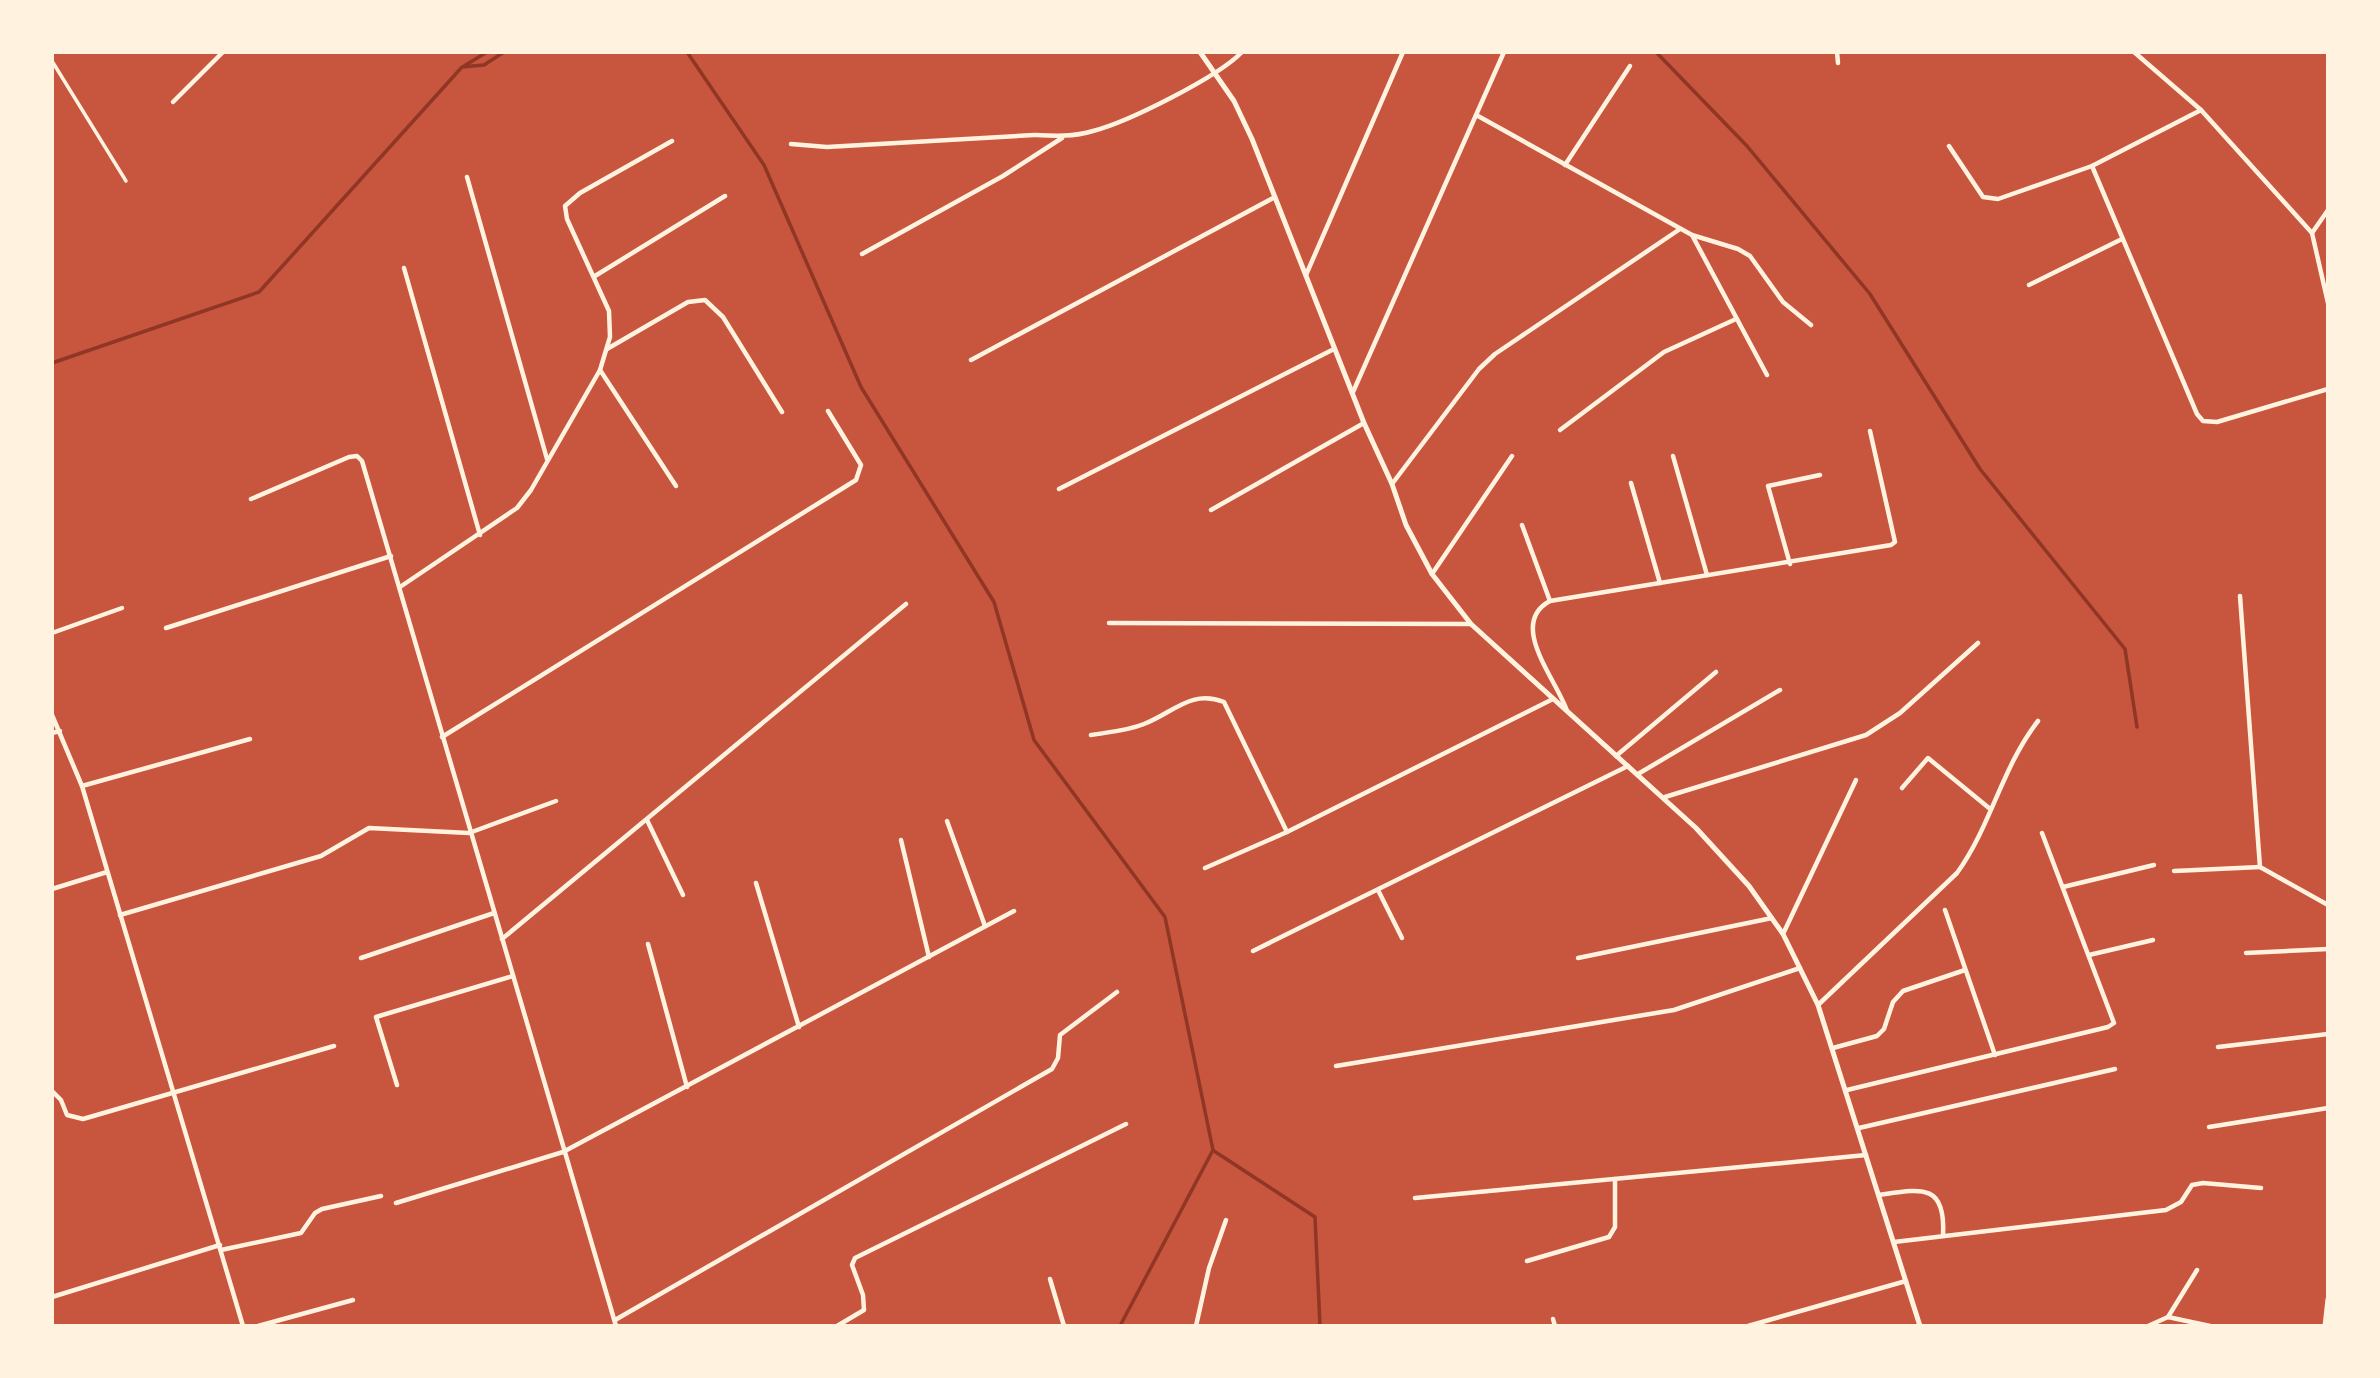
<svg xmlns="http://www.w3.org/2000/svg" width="2380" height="1378" viewBox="0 0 2380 1378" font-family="Literata,serif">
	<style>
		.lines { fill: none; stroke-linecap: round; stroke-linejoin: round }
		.stream { stroke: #8f3625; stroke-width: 3.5 }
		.pedestrian { stroke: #fff3e0; stroke-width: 3.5 }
		.minor { stroke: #fff3e0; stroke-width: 4.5 }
		.tertiary { stroke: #fff3e0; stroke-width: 5 }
	</style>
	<rect width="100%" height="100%" fill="#c8553d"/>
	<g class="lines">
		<g class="stream">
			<path d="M687,52L764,165L861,387L994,602L1034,740L1165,917L1213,1150L1120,1326"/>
			<path d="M1656,52L1747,146L1870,294L1980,469L2125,649L2137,727"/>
			<path d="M464,66L487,52"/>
			<path d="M52,363L259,292L462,67L484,65L504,52"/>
			<path d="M1214,1151L1315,1217L1320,1326"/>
		</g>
		<path class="pedestrian" d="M52,61L126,181"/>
		<g class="minor">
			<path d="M1837,52L1838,63"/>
			<path d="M2134,52L2201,110L2312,233L2328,303"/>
			<path d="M173,102L223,52"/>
			<path d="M1478,116L1692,235L1738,249L1750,256L1783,302L1811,325"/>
			<path d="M791,144L827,147L1034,135C1055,136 1073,137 1093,131C1128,122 1218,77 1242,52"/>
			<path d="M1949,146L1983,197L1998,199L2092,166L2201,110"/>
			<path d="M1565,165L1630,66"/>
			<path d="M2092,166L2197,414L2203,421L2217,422L2328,389"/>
			<path d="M467,177L547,459"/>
			<path d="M2312,233L2328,210"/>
			<path d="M1692,235L1767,375"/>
			<path d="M862,254L1003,176L1062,138"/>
			<path d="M404,268L480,535"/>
			<path d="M1306,275L1403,52"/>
			<path d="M595,276L725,196"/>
			<path d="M2029,285L2122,239"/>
			<path d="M607,349L688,302L705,300L723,317L782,412"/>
			<path d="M971,360L1275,197"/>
			<path d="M600,370L676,486"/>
			<path d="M1353,392L1504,52"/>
			<path d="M1560,430L1664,352L1736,319"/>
			<path d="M1673,456L1707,575"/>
			<path d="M1631,483L1660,583"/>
			<path d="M1392,484L1479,369L1495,354L1680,229"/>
			<path d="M1059,489L1334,349"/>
			<path d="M251,499L349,457L357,456L362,461L616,1326"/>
			<path d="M1211,510L1364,423"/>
			<path d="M1522,525L1550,601"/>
			<path d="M1790,564L1768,486L1820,475"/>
			<path d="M1432,574L1512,456"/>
			<path d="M400,587L517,508L531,490L600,370L610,337L609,311L567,219L565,206L580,193L672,141"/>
			<path d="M2240,596L2260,867L2328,905"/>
			<path d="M1109,623L1471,624"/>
			<path d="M166,628L391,556"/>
			<path d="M52,633L122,608"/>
			<path d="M1567,711C1557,680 1507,624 1550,601L1891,545L1895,542L1870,431"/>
			<path d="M52,715L82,786L243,1326"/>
			<path d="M52,733L60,731"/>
			<path d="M1091,735C1108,732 1127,731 1144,724C1173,713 1191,689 1224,702L1287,832"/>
			<path d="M442,737L856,480L861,465L828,411"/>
			<path d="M1616,756L1716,672"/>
			<path d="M1638,774L1780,690"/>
			<path d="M82,786L250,739"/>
			<path d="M1902,788L1928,758L1989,808"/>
			<path d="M1665,797L1866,735L1900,713L1978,643"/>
			<path d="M647,820L683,895"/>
			<path d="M947,821L985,926"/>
			<path d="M901,840L929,957"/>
			<path d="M1205,868L1287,832L1551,700"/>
			<path d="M2174,871L2260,867"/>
			<path d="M756,883L799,1027"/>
			<path d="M2063,887L2154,865"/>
			<path d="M52,889L107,872"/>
			<path d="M1378,890L1402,938"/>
			<path d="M1945,910L1995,1055"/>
			<path d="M120,915L321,856L369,828L469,833L556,801"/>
			<path d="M1783,934L1856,780"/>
			<path d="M502,939L906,604"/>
			<path d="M648,944L687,1087"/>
			<path d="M1253,951L1628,766"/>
			<path d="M2246,953L2328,949"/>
			<path d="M2089,955L2153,940"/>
			<path d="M361,958L494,913"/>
			<path d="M1578,958L1772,918"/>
			<path d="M1818,1005L1957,873C1991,826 2002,767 2038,721"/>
			<path d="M2218,1047L2328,1034"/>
			<path d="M1833,1048L1877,1036L1884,1029L1893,1002L1903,991L1965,970"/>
			<path d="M1336,1066L1674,1010L1800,968"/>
			<path d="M397,1085L376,1017L513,976"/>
			<path d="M1847,1090L2108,1027L2114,1023L2042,833"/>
			<path d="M52,1091L61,1100L67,1115L83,1119L334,1046"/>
			<path d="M2209,1127L2328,1108"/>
			<path d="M1859,1128L2115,1069"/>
			<path d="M1879,1195C1920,1189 1946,1182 1943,1235"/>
			<path d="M1415,1198L1866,1155"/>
			<path d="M396,1203L563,1152L1014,911"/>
			<path d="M1894,1242L2166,1210L2181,1202L2192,1185L2203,1183L2261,1188"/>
			<path d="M221,1250L301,1233L315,1213L322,1209L381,1196"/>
			<path d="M1527,1261L1609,1237L1615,1227V1179"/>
			<path d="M1050,1279L1064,1326"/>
			<path d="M52,1297L220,1245"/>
			<path d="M2168,1317L2197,1270"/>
			<path d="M1553,1319L1555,1326"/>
			<path d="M615,1320L1052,1069L1058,1058L1060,1035L1117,992"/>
			<path d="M258,1326L353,1300"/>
			<path d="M837,1326L864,1310L863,1295L852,1265L855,1258L1126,1124"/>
			<path d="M1196,1326L1209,1268L1226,1220"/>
			<path d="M1748,1326L1906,1281"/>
			<path d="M2148,1326L2168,1317L2210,1326"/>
		</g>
		<g class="tertiary">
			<path d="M1200,52L1234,101L1252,139L1364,423L1392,484L1406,525L1432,574L1471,624L1696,828L1749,886L1783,934L1818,1005L1920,1326"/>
			<path d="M2325,1326L2328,1299"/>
		</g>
	</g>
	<rect width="2380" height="1378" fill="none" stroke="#fff3e0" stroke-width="108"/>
</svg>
